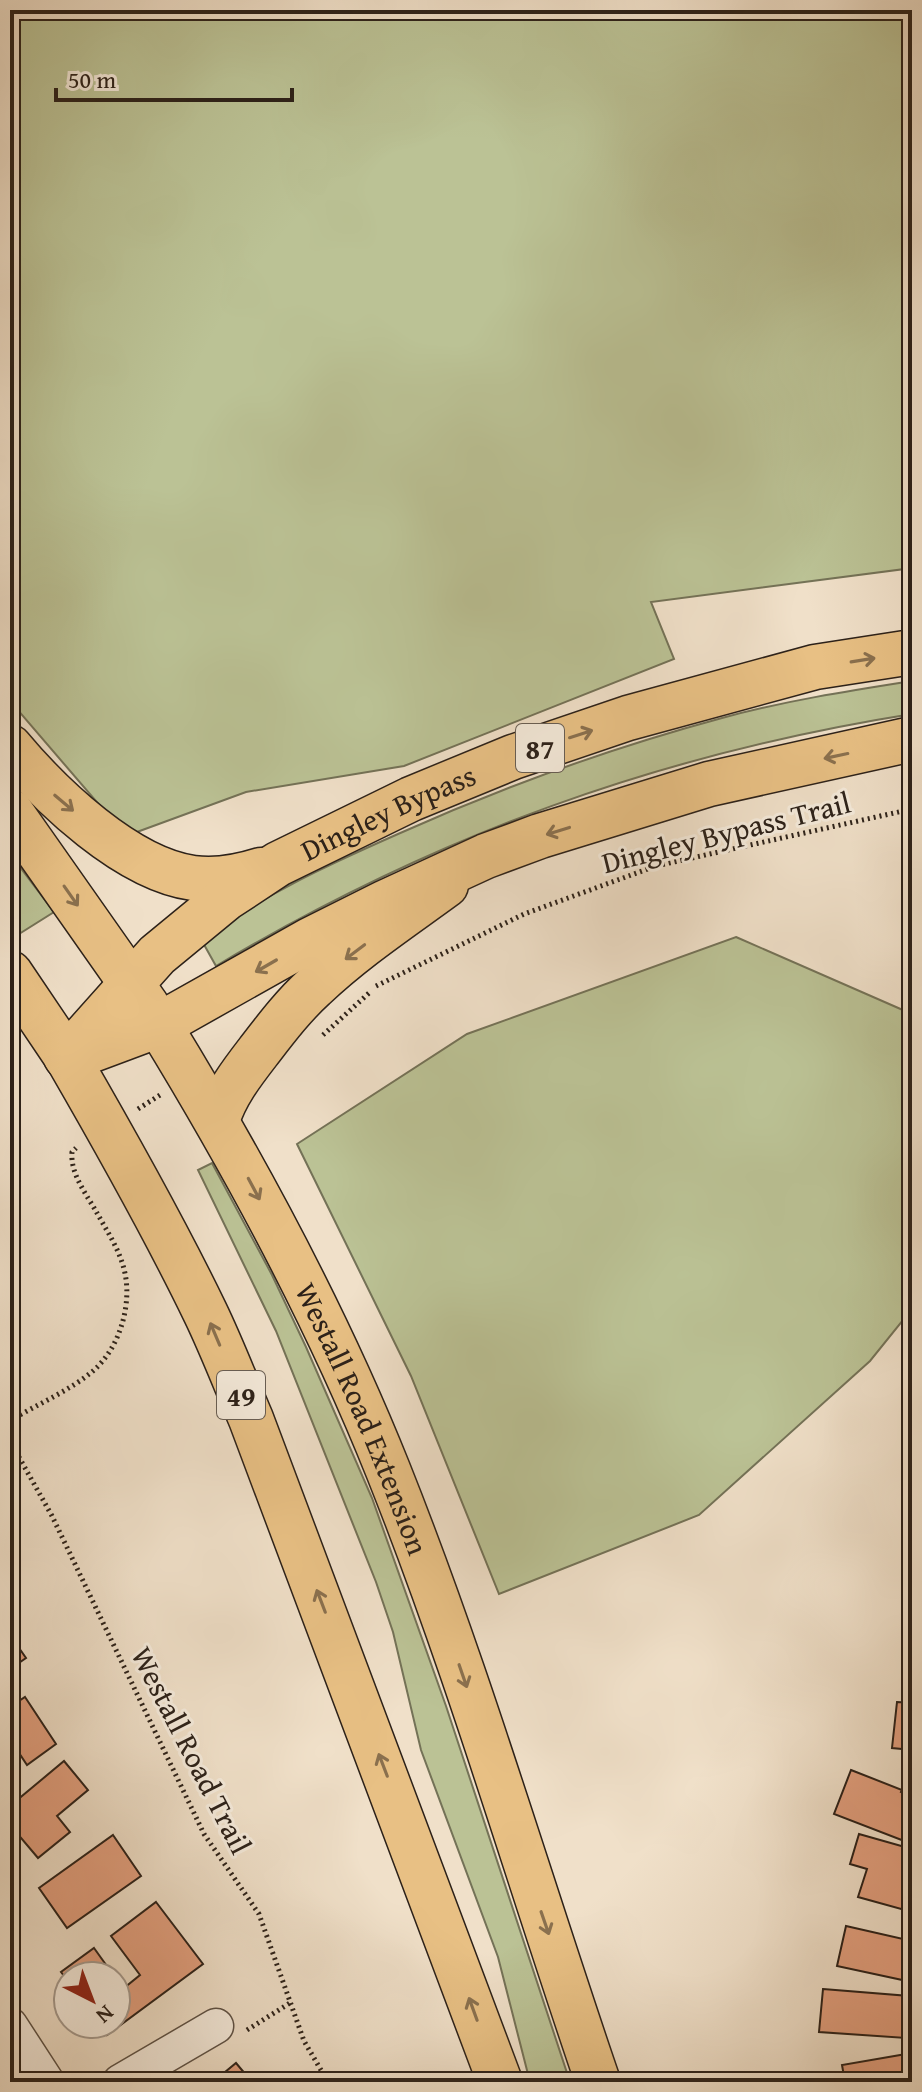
<svg xmlns="http://www.w3.org/2000/svg" width="922" height="2092" viewBox="0 0 922 2092" font-family="'Gentium Book Plus',serif">
	<style>
		.green { fill: #bbc295; stroke: #747257; stroke-width: 2 }
		.building { fill: #e29f7e; stroke: #2c2119; stroke-width: 2 }
		.lines { fill: none; stroke-linecap: round; stroke-linejoin: round }
		.street-casing { stroke: #5d5145; stroke-width: 37 }
		.primary-casing { stroke: #2c2119; stroke-width: 47 }
		.highway-casing { stroke: #2c2119; stroke-width: 47 }
		.path { stroke: #2c2119; stroke-width: 5; stroke-dasharray: 2 4; stroke-linecap: butt }
		.street { stroke: #f5ebdc; stroke-width: 34 }
		.primary { stroke: #e8c084; stroke-width: 44 }
		.highway { stroke: #e8c084; stroke-width: 44 }
		.oneway { stroke: #8a704e }
		.labels { text-anchor: middle; dominant-baseline: central; stroke-width: 6; stroke-linejoin: round; paint-order: stroke }
		.shield { fill: #f5ebdc; stroke: #685e54; stroke-width: 2 }
		.shield-label { font-size: 28px; font-weight: bold; fill: #2c2119 }
		.street-label { font-size: 30px; fill: #2c2119; stroke: #f5ebdc }
	</style>
	<rect width="100%" height="100%" fill="#f0e0c9"/>
	<filter id="stains"><feTurbulence type="fractalNoise" baseFrequency=".0025" numOctaves="4"/><feColorMatrix values="0 0 0 0 .2 0 0 0 0 .09 0 0 0 0 .02 0 0 0 .5 -.17"/></filter>
	<radialGradient id="worn" r=".72"><stop offset=".6" stop-color="#630" stop-opacity="0"/><stop offset="1" stop-color="#630" stop-opacity=".3"/></radialGradient>
	<g class="green">
		<path d="M10,10H912V568L651,602L674,659L404,766L246,792L126,836L10,701Z"/>
		<path d="M912,681V714C660,754 436,835 216,966L202,941C261,895 330,864 398,834C503,787 611,748 722,718C784,701 848,691 912,681Z"/>
		<path d="M10,854L54,912L19,934L10,924Z"/>
		<path d="M736,937L912,1014V1309L870,1361L699,1515L499,1594L411,1376L297,1144L467,1034Z"/>
		<path d="M212,1163L272,1275L306,1347L372,1498L446,1706L570,2082H530L498,1957L421,1750L393,1632L376,1582L276,1331L198,1170Z"/>
	</g>
	<g class="building">
		<path d="M10,1635L26,1658L10,1669Z"/>
		<path d="M912,1652V1672L903,1665Z"/>
		<path d="M25,1697L56,1744L27,1765L19,1753L10,1759V1707Z"/>
		<path d="M897,1702L912,1703V1750L892,1748Z"/>
		<path d="M64,1761L88,1790L57,1816L70,1832L38,1858L10,1825V1806Z"/>
		<path d="M851,1770L902,1790L901,1792L912,1796V1844L834,1814Z"/>
		<path d="M859,1834L912,1849V1912L858,1897L867,1869L850,1864Z"/>
		<path d="M113,1835L141,1876L67,1928L39,1888Z"/>
		<path d="M156,1902L203,1964L107,2035L100,2024H116V1978L124,1988L140,1975L111,1936Z"/>
		<path d="M846,1926L912,1941V1960L907,1981L837,1966Z"/>
		<path d="M94,1948L114,1976H68V1981L61,1972Z"/>
		<path d="M823,1989L909,1996L906,2038L819,2032Z"/>
		<path d="M912,2053V2082H845L842,2065Z"/>
		<path d="M236,2063L252,2082H213Z"/>
	</g>
	<g class="lines">
		<defs>
			<g id="street">
				<path d="M10,2025L47,2082"/>
				<path d="M120,2082L216,2026"/>
			</g>
			<g id="primary">
				<path id="s1" d="M159,1025C246,1167 326,1315 388,1470C468,1670 528,1878 598,2082"/>
				<path d="M68,1059C116,1142 163,1225 205,1312C222,1347 236,1384 251,1419L500,2082"/>
				<path d="M217,1121C225,1095 241,1074 258,1052C275,1030 293,1006 314,987C354,949 401,918 446,885"/>
			</g>
			<g id="highway">
				<path d="M10,747C51,796 127,869 193,878C216,881 239,877 261,870"/>
				<path d="M10,811L147,1006"/>
				<path d="M10,973L68,1059L159,1025L310,940L386,902L486,856L540,836L709,784L912,739"/>
				<path id="s2" d="M66,1057L157,955L225,899L278,864L411,799L513,757L628,718L815,667L912,652"/>
			</g>
		</defs>
		<use href="#street" class="street-casing"/>
		<use href="#primary" class="primary-casing"/>
		<use href="#highway" class="highway-casing"/>
		<g class="path">
			<path d="M376,986L524,914L656,866L912,809"/>
			<path d="M323,1035L369,993"/>
			<path d="M138,1109L160,1095"/>
			<path d="M10,1421C37,1404 70,1391 94,1370C120,1347 133,1303 124,1269C119,1249 107,1231 97,1213C87,1195 70,1174 72,1152L76,1148"/>
			<path d="M10,1441L52,1516L204,1834L259,1914L304,2041L328,2082"/>
			<path d="M247,2030L290,2003"/>
		</g>
		<use href="#street" class="street"/>
		<use href="#primary" class="primary"/>
		<use href="#highway" class="highway"/>
	</g>
	<defs><path id="oneway-shaft" d="M-6 0H5M1.5-3L5.5 0L1.5 3" fill="none" stroke-width="1.6" stroke-linecap="round" stroke-linejoin="round" transform="scale(2)"/></defs>
	<g class="oneway">
		<use href="#oneway-shaft" transform="translate(863 660) rotate(-9)"/>
		<use href="#oneway-shaft" transform="translate(581 734) rotate(-18)"/>
		<use href="#oneway-shaft" transform="translate(836 756) rotate(168)"/>
		<use href="#oneway-shaft" transform="translate(64 803) rotate(40)"/>
		<use href="#oneway-shaft" transform="translate(558 831) rotate(163)"/>
		<use href="#oneway-shaft" transform="translate(71 896) rotate(55)"/>
		<use href="#oneway-shaft" transform="translate(355 952) rotate(143)"/>
		<use href="#oneway-shaft" transform="translate(266 966) rotate(150)"/>
		<use href="#oneway-shaft" transform="translate(254 1189) rotate(62)"/>
		<use href="#oneway-shaft" transform="translate(215 1334) rotate(-113)"/>
		<use href="#oneway-shaft" transform="translate(321 1601) rotate(-111)"/>
		<use href="#oneway-shaft" transform="translate(463 1676) rotate(71)"/>
		<use href="#oneway-shaft" transform="translate(383 1765) rotate(-111)"/>
		<use href="#oneway-shaft" transform="translate(545 1923) rotate(71)"/>
		<use href="#oneway-shaft" transform="translate(473 2009) rotate(-110)"/>
	</g>
	<g class="labels">
		<g class="shield">
			<rect x="516" y="724" width="48" height="48" rx="6"/>
			<rect x="217" y="1371" width="48" height="48" rx="6"/>
		</g>
		<g class="shield-label">
			<text x="540" y="748">87</text>
			<text x="241" y="1395">49</text>
		</g>
		<g class="street-label">
			<text stroke="none"><textPath href="#s2" startOffset="410">Dingley Bypass</textPath></text>
			<text transform="translate(726 832) rotate(-14)">Dingley Bypass Trail</text>
			<text stroke="none"><textPath href="#s1" startOffset="444">Westall Road Extension</textPath></text>
			<text transform="translate(192 1750) rotate(63)">Westall Road Trail</text>
		</g>
	</g>
	<rect width="922" height="2092" fill="none" stroke="#f0e0c9" stroke-width="40"/>
	<rect x="12" y="12" width="898" height="2068" fill="none" stroke="#2c2119" stroke-width="4"/>
	<rect x="20" y="20" width="882" height="2052" fill="none" stroke="#2c2119" stroke-width="2"/>
	<g transform="translate(92 2000) rotate(138)"><circle r="38" fill="#f5ebdc" stroke="#a59a8e" stroke-width="2"/>
	<path d="M0-6L14 30L0 20L-14 30Z" fill="#8f2418"/>
	<text y="-12" font-size="22" font-weight="bold" text-anchor="middle" fill="#2c2119">N</text>
	</g>
	<path d="M56 88v12h236v-12" fill="none" stroke="#2c2119" stroke-width="4"/>
	<text x="68" y="88" font-size="24" fill="#2c2119" stroke="#f5ebdc" stroke-width="6" paint-order="stroke">50 m</text>
	<rect width="100%" height="100%" filter="url(#stains)"/>
	<rect width="100%" height="100%" fill="url(#worn)"/>
</svg>
